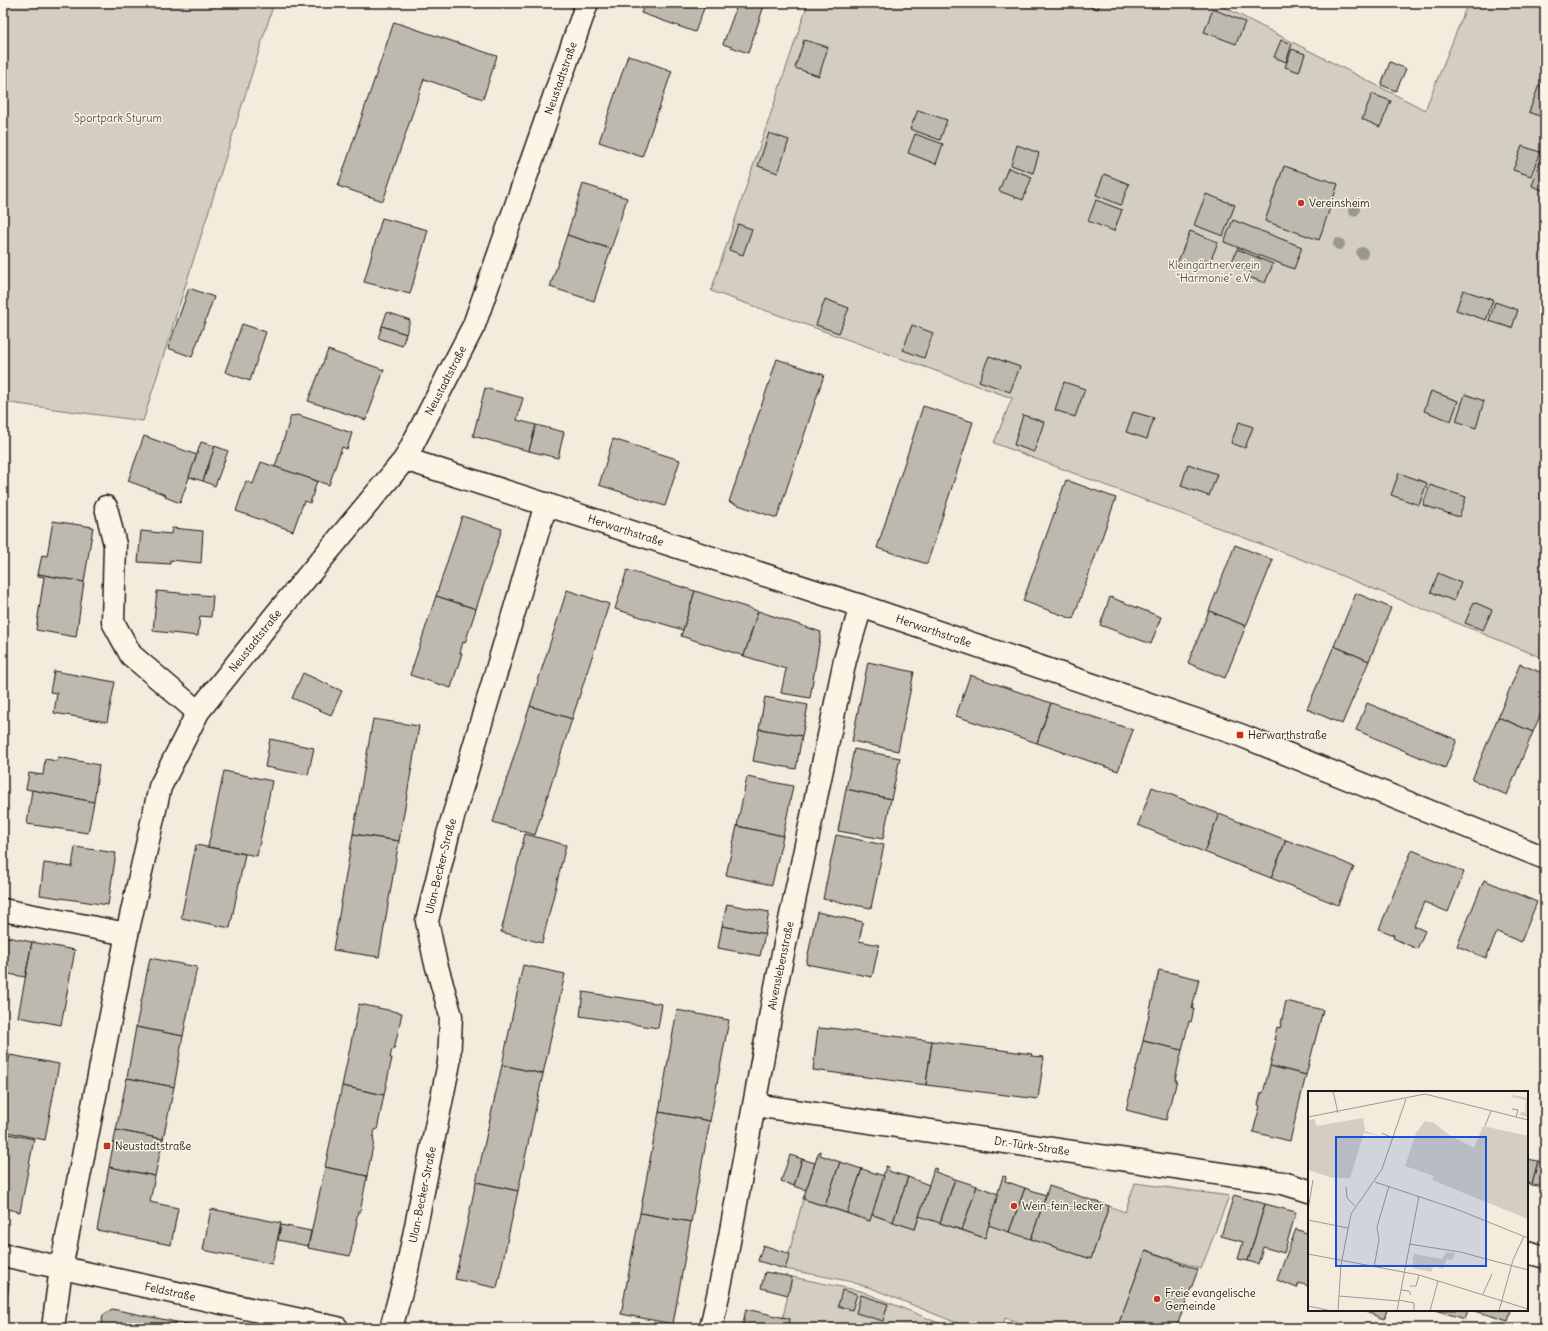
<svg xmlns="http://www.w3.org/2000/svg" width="1548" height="1331" viewBox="0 0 1548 1331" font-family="Delius,sans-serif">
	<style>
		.green { fill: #d3cec1; stroke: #78756e }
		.building { fill: #beb9ae; stroke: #1c1c1c }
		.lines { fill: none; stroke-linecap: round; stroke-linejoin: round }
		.minor-casing { stroke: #1c1c1c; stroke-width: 25 }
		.minor { stroke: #fcf5e5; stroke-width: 22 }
		.tree { fill: #9b978e }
		.poi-dot { fill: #c8321e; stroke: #fcf5e5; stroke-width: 1.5 }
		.labels { text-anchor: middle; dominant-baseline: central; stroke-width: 3; stroke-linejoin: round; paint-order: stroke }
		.street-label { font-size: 11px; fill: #1c1c1c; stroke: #fcf5e5 }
		.park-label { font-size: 11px; fill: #53514e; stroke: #fcf5e5 }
		.poi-label { font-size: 11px; fill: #1c1c1c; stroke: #fcf5e5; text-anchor: start }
		.inset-road { fill: none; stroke: #9d9990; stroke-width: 1 }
		.view { fill: #1d4ed8; fill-opacity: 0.15; stroke: #1d4ed8; stroke-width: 2 }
		.inset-edge { fill: none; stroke: #1c1c1c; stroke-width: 2 }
	</style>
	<rect width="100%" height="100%" fill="#f3ecdd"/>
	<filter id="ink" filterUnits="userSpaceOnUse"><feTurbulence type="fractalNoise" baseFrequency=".025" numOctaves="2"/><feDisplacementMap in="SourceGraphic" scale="8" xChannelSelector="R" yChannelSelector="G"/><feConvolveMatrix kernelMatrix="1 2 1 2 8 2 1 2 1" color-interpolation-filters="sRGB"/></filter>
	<g filter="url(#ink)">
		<g class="green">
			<path d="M3,3H274L143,421L3,402Z"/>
			<path d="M808,3H1216L1425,110L1468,3H1545V659L1303,560L994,443L1012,398L711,291Z"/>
			<path d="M1135,1183L1229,1196L1201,1269L1146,1250L1117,1328H1036L1005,1318L1002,1328H969L871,1288L848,1281L785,1269L803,1199L869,1221L872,1215L915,1229L920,1216L984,1238L989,1225L1091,1259L1109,1206L1125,1212Z"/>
			<path d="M792,1277L861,1291L951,1328H788L790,1319L783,1317Z"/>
		</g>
		<g class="building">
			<path d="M645,3H706L695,32L641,13Z"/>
			<path d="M738,3H765L748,53L723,44Z"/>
			<path d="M1080,3H1100L1098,9Z"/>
			<path d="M1213,9L1245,22L1236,44L1204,32Z"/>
			<path d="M394,22L497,56L483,99L424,79L383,201L338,186Z"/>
			<path d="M804,40L828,47L819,76L795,68Z"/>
			<path d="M1281,40L1292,44L1286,62L1274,57Z"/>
			<path d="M1292,49L1305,54L1299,72L1285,67Z"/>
			<path d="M628,55L672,71L642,157L599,142Z"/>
			<path d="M1390,62L1406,69L1396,91L1381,85Z"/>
			<path d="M1539,85L1545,87V118L1529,112Z"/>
			<path d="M1372,94L1391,101L1380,127L1362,119Z"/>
			<path d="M918,110L947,120L940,140L910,129Z"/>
			<path d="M769,133L789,140L778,173L758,166Z"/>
			<path d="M915,134L943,144L936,164L908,153Z"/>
			<path d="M1017,145L1039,153L1033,173L1011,165Z"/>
			<path d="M1522,146L1540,152L1531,176L1513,170Z"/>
			<path d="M1540,160L1545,162V191L1532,186Z"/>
			<path d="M1284,166L1338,184L1319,240L1265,221Z"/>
			<path d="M1008,168L1032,177L1023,200L999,191Z"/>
			<path d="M1104,174L1129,184L1121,205L1096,195Z"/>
			<path d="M583,184L627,198L611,249L567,235Z"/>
			<path d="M1206,194L1235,205L1223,236L1194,225Z"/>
			<path d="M1096,200L1122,210L1114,231L1088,221Z"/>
			<path d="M382,218L428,230L410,294L364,282Z"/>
			<path d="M1233,220L1302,247L1294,269L1224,242Z"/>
			<path d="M738,224L752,229L743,255L729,250Z"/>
			<path d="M1190,231L1218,242L1210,262L1201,259L1196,271L1177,264Z"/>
			<path d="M567,235L611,249L594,301L550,287Z"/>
			<path d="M1237,249L1273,264L1265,283L1249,277L1251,272L1231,264Z"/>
			<path d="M189,288L214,297L192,357L168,348Z"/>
			<path d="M1463,290L1493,300L1486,320L1456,310Z"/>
			<path d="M825,299L849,308L839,333L816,325Z"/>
			<path d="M1495,302L1518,310L1512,328L1489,321Z"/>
			<path d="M387,312L410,320L406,334L382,326Z"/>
			<path d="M242,324L266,332L250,381L225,372Z"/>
			<path d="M912,325L933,333L924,358L903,350Z"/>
			<path d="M382,326L406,334L402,346L378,338Z"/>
			<path d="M328,350L384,370L366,420L308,401Z"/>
			<path d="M989,356L1020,367L1010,392L979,381Z"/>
			<path d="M777,359L824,375L777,518L729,502Z"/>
			<path d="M1064,382L1085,389L1075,417L1055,410Z"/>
			<path d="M485,388L523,398L517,420L536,425L529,451L473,436Z"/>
			<path d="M1431,391L1458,401L1451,421L1424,411Z"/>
			<path d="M1465,394L1484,401L1476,428L1456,421Z"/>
			<path d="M923,406L973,422L927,564L877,548Z"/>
			<path d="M1133,412L1154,418L1147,439L1126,432Z"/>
			<path d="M298,415L352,433L347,449L342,447L329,485L275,467L291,416Z"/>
			<path d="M1023,415L1044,422L1034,452L1014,445Z"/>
			<path d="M1239,422L1253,427L1245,448L1231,443Z"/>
			<path d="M536,425L564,432L558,458L529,451Z"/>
			<path d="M144,436L197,455L180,503L165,497L166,495L128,481Z"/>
			<path d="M613,439L680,460L665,506L599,485Z"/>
			<path d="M201,442L215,446L203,481L189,477Z"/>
			<path d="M215,446L228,451L215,486L203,481Z"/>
			<path d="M261,462L317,481L310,503L304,501L293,531L236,511L246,481L253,484Z"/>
			<path d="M1188,464L1217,474L1209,496L1181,486Z"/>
			<path d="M1399,473L1427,483L1419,505L1391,495Z"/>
			<path d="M1066,480L1116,498L1073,619L1023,601Z"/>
			<path d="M1430,485L1466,497L1459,517L1423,505Z"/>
			<path d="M462,516L502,529L476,609L436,596Z"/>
			<path d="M53,521L93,527L84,582L38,574L42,555L47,556Z"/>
			<path d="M172,528L203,531L201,563L170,560V564L138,562L141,531L171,534Z"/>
			<path d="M1235,545L1273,560L1246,626L1209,611Z"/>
			<path d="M627,570L695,591L683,630L615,609Z"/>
			<path d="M1438,573L1461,583L1454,601L1431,592Z"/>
			<path d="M38,574L84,582L76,637L36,630L44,577L38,576Z"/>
			<path d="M567,590L609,604L572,719L530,706Z"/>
			<path d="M157,591L213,596L211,617L200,616L198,636L153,631Z"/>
			<path d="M695,591L758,611L744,656L681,636Z"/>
			<path d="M1356,593L1391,608L1369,661L1334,646Z"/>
			<path d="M436,596L476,609L465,643L463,642L460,653H462L451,688L410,675Z"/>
			<path d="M1110,597L1161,617L1151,644L1100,625Z"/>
			<path d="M1474,602L1492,610L1483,630L1465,623Z"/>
			<path d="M758,611L821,632L810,698L781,693L786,669L744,656Z"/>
			<path d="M1209,611L1246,626L1225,678L1188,663Z"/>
			<path d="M1334,646L1369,661L1342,724L1307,709Z"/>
			<path d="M868,662L914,672L898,751L852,741Z"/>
			<path d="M1520,664L1545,674V704L1533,732L1498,717Z"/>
			<path d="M54,671L115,682L107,722L54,713L57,693L50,692Z"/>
			<path d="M303,673L342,691L331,715L292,698Z"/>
			<path d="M970,675L1051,703L1037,743L956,716Z"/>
			<path d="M765,697L808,705L802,736L759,729Z"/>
			<path d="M1051,703L1133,730L1118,771L1037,743Z"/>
			<path d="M1367,703L1457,740L1445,768L1356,730Z"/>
			<path d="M530,706L572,719L535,835L493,822Z"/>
			<path d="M1498,717L1533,732L1507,795L1472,780Z"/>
			<path d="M373,719L419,726L399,841L353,834Z"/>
			<path d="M759,729L802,736L796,769L753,761Z"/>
			<path d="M270,739L314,748L308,775L265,767Z"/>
			<path d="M854,749L900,758L891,799L846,789Z"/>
			<path d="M58,757L99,765L94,802L26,789L29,773L43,775L45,759L57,761Z"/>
			<path d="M224,771L272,781L257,856L208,847Z"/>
			<path d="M747,777L793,786L783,836L737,826Z"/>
			<path d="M1152,787L1219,814L1204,852L1138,825Z"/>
			<path d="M846,789L891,799L883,839L838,831Z"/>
			<path d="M32,790L94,802L88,833L27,824Z"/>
			<path d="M1219,814L1286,840L1271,878L1204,852Z"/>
			<path d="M737,826L783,836L772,885L726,875Z"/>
			<path d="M353,834L399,841L379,957L333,950Z"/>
			<path d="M525,834L566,845L542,943L501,932Z"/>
			<path d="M836,835L884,845L871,908L823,899Z"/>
			<path d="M1286,840L1327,855L1354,867L1338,905L1271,878Z"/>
			<path d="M196,845L245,854L230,928L181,918Z"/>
			<path d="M75,847L116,853L108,905L40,895L44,863L72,867Z"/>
			<path d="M1412,850L1464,872L1448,912L1424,902L1414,926L1425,931L1417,949L1393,938L1394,935L1379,929Z"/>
			<path d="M1484,880L1537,902L1521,942L1497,932L1486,958L1457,946Z"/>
			<path d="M727,904L769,912L765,934L722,926Z"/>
			<path d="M817,912L863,922L859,941L879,945L872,977L806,964Z"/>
			<path d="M722,926L765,934L760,956L718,948Z"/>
			<path d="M3,936L32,942L25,977L3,973Z"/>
			<path d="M32,942L75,950L61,1025L18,1017Z"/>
			<path d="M150,958L197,967L183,1036L136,1027Z"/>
			<path d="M523,965L565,974L543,1074L502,1065Z"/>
			<path d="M1159,970L1199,979L1192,1009H1194L1191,1022L1189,1021L1182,1050L1143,1041Z"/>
			<path d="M583,992L662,1004L658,1028L580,1016Z"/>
			<path d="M1286,1001L1323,1010L1306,1075L1270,1066L1276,1040H1274L1277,1027L1280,1028Z"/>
			<path d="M359,1004L402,1013L394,1050L392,1049L390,1058H392L384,1095L342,1086Z"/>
			<path d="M677,1010L729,1020L710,1121L659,1112Z"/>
			<path d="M136,1027L183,1036L174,1087L127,1078Z"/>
			<path d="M818,1028L830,1029V1028L932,1041L926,1085L813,1070Z"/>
			<path d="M932,1041L1032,1054L1031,1056L1044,1057L1038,1099L926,1085Z"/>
			<path d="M1143,1041L1182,1050L1175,1080H1177L1174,1092H1173L1166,1120L1126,1110Z"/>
			<path d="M10,1055L59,1064L45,1140L3,1131V1089Z"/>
			<path d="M502,1065L543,1074L518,1191L476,1182Z"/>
			<path d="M1270,1066L1306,1075L1290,1141L1253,1132L1260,1106L1258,1105L1261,1093H1263Z"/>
			<path d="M127,1078L174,1087L163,1139L116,1130Z"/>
			<path d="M342,1086L384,1095L377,1130L375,1129L373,1140L374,1141L367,1176L325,1167Z"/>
			<path d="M659,1112L710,1121L691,1222L640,1213Z"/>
			<path d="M116,1130L163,1139L155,1176L109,1167Z"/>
			<path d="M3,1133L34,1139L20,1212L3,1208Z"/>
			<path d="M819,1151L821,1152L820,1155L840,1162L825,1206L803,1199Z"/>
			<path d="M790,1155L802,1159L794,1186L781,1181Z"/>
			<path d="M802,1159L815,1163L806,1190L794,1186Z"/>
			<path d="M1527,1159L1538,1161L1532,1185L1527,1183Z"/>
			<path d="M1538,1161L1545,1163V1187L1532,1185Z"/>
			<path d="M840,1162L862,1169L847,1213L825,1206Z"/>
			<path d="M886,1166L889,1167L888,1171L908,1177L893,1222L871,1214Z"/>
			<path d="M109,1167L155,1176L150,1202L178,1208L171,1245L97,1230Z"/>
			<path d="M325,1167L367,1176L360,1212L358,1211L356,1222H357L350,1256L308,1248Z"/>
			<path d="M934,1168L937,1169L935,1172L955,1179L940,1223L919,1216Z"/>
			<path d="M862,1169L884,1176L870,1221L847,1213Z"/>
			<path d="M1003,1176L1006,1177L1005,1181L1025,1188L1009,1232L988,1225Z"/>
			<path d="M908,1177L929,1185L915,1229L893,1222Z"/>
			<path d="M955,1179L977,1186L962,1230L940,1223Z"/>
			<path d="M476,1182L518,1191L497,1288L455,1279Z"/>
			<path d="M977,1186L998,1194L985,1238L962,1230Z"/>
			<path d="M1049,1186L1109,1206L1091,1259L1031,1239Z"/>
			<path d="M1025,1188L1046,1195L1031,1239L1009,1232Z"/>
			<path d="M1234,1195L1265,1204L1248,1261L1238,1259L1243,1242L1221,1236Z"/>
			<path d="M1265,1204L1296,1212L1284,1253L1263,1247L1258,1264L1248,1261Z"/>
			<path d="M211,1209L281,1223L272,1264L203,1250Z"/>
			<path d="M640,1213L691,1222L673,1324L621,1314Z"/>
			<path d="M281,1225L311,1231L308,1246L278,1240Z"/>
			<path d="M1296,1229L1309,1234V1286L1299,1283L1297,1288L1277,1280Z"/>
			<path d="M763,1245L790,1254L785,1269L758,1261Z"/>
			<path d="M1146,1250L1198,1270L1176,1328H1117Z"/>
			<path d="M765,1272L792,1277L788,1295L761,1288Z"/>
			<path d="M3,1281L9,1283L4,1328H3Z"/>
			<path d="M842,1290L857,1294L852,1310L838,1306Z"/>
			<path d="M861,1295L888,1304L883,1321L856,1313Z"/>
			<path d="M112,1309L176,1322L174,1328H101L103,1315Z"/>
			<path d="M746,1309L790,1319L788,1328H742Z"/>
			<path d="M1367,1310H1387L1384,1319L1366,1312Z"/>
			<path d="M1435,1310H1468L1465,1319Z"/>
			<path d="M1472,1310H1511L1508,1321Z"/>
			<path d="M176,1322L187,1324L204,1328H174Z"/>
		</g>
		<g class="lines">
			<defs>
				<g id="minor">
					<path id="s1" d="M405,459L861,606L1240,735L1545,858"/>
					<path d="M106,507L115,545L113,622L131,655L198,712"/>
					<path d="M3,910L127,934"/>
					<path id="s2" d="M755,1105L1283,1183L1309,1191"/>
					<path d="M1527,1252L1545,1257"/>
					<path id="s3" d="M3,1255L337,1328"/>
					<path id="s4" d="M53,1328L61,1268L91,1116L127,934L160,787L198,712L277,613L405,459L474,325L587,3"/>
					<path id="s5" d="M391,1328L407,1270L449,1063L451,1016L435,960L427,921L448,834L546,504"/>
					<path id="s6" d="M711,1328L726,1258L774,996L845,660L861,606"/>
				</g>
			</defs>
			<use href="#minor" class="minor-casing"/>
			<use href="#minor" class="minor"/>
		</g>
		<g class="tree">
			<circle cx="1354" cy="210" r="6"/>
			<circle cx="1339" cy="244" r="6"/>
			<circle cx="1362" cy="253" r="6"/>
		</g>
	</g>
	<g class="poi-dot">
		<circle cx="1301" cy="203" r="4"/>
		<rect x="1236" y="731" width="8" height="8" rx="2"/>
		<rect x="103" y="1142" width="8" height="8" rx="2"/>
		<circle cx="1014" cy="1206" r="4"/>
		<circle cx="1157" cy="1299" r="4"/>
	</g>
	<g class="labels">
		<g class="street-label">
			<text stroke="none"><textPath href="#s4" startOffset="1375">Neustadtstraße</textPath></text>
			<text stroke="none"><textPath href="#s4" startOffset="1051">Neustadtstraße</textPath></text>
			<text stroke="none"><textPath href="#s1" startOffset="232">Herwarthstraße</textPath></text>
			<text stroke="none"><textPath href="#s1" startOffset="556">Herwarthstraße</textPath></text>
			<text stroke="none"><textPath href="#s4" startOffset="727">Neustadtstraße</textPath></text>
			<text stroke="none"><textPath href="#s5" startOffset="473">Ulan-Becker-Straße</textPath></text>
			<text stroke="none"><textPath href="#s6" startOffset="369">Alvenslebenstraße</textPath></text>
			<text stroke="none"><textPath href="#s2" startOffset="280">Dr.-Türk-Straße</textPath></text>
			<text stroke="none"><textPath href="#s5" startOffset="137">Ulan-Becker-Straße</textPath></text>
			<text stroke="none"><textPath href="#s3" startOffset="171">Feldstraße</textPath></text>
		</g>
		<g class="park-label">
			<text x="118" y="118">Sportpark Styrum</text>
			<text x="1214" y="265">Kleingärtnerverein<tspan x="1214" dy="13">"Harmonie" e.V.</tspan></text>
		</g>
		<g class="poi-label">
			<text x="1309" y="203">Vereinsheim</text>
			<text x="1248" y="735">Herwarthstraße</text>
			<text x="115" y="1146">Neustadtstraße</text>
			<text x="1022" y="1206">Wein-fein-lecker</text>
			<text x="1165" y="1293">Freie evangelische<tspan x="1165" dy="13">Gemeinde</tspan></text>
		</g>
	</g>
	<g transform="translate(1308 1091)">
		<rect width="220" height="220" fill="#f3ecdd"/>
		<path d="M205,4L220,7V26L212,24L213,21L217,22L218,9L205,6L202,15ZM55,27L57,40L73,45L56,42L42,87H25L0,79V29L7,28L8,35ZM117,30L126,32L141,44L166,57L175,35L220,45V128L124,89L126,85L97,75L108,42ZM138,161L147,162L144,169L139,168L135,178L126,174L123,181L105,177V170L111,171L104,169L106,163L134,168Z" fill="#d3cec1"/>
		<path class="inset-road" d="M25,0L30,22M204,18L210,19L208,26M0,26L117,3L220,29M177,35L183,20M74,42L85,47M67,91L148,118L220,147M38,96L39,107L47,115M0,119L5,89M0,129L40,137M101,153L152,161L220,179M0,163L111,184L220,218M66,176L71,149L69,136L81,95M102,195H108L111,184M93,199L101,200L103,204M175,203L184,183M31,205L91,210M91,209L106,212V220M0,215L24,220M30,220L33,174L43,123L74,78L98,8M89,220L111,105M122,220L130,190M191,220L205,169L216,145"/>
		<path class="view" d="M28,46H178V175H28Z"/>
		<rect width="220" height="220" class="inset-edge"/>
	</g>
	<rect width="1548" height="1331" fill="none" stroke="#fcf5e5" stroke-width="16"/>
	<rect x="8" y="8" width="1532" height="1315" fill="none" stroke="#1c1c1c" stroke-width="1.5" filter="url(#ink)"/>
</svg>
